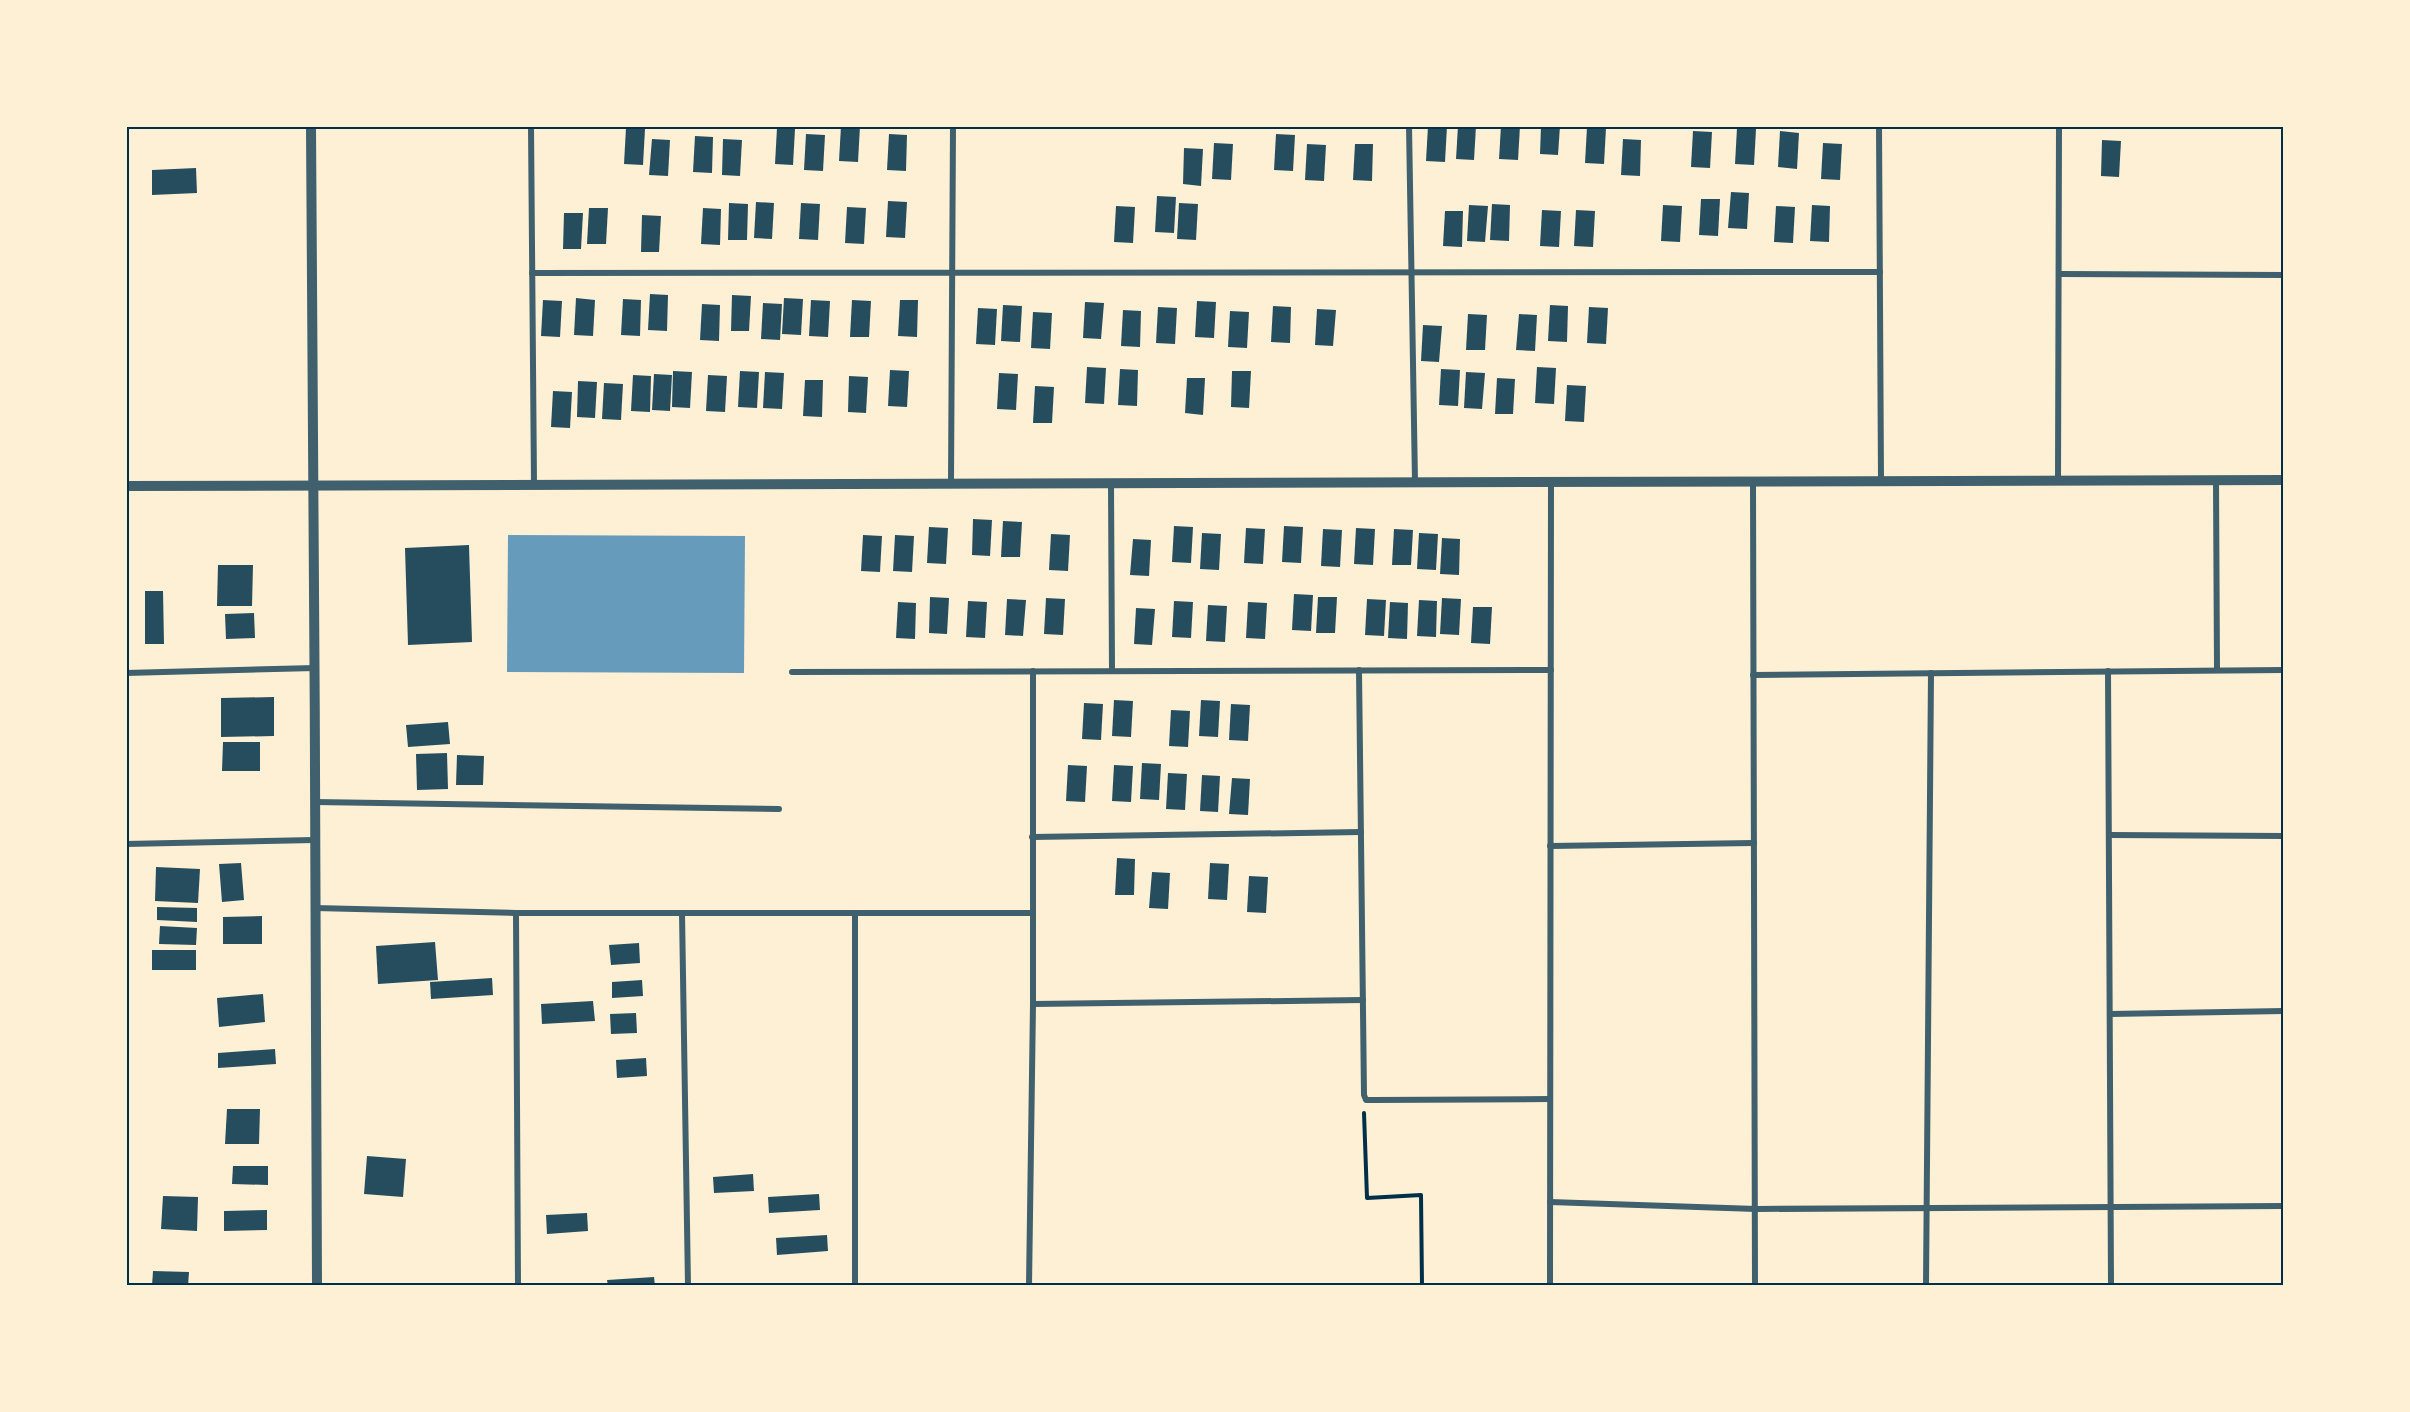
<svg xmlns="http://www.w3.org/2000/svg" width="2410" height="1412" viewBox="0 0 2410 1412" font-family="'Noto Sans',sans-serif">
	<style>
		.water { fill: #669bbc }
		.building { fill: #264d5e }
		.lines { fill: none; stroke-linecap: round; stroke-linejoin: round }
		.path { stroke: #003049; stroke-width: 4 }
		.minor { stroke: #3f606c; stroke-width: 6 }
		.tertiary { stroke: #3f606c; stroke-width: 10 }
		.neatline { fill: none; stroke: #003049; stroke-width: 2 }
	</style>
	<rect width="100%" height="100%" fill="#fdf0d5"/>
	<path class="water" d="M508,535L745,536L744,673L507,672Z"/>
	<g class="building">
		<path d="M841,126H860L858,162L839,161Z"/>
		<path d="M1428,126H1447L1445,162L1426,161Z"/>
		<path d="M1458,126H1476L1474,160L1456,159Z"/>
		<path d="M1501,126H1520L1518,160L1499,159Z"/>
		<path d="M1541,126H1560L1558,155L1540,154Z"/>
		<path d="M1587,127L1606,128L1604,164L1585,163Z"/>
		<path d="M626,128L645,129L643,165L624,164Z"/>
		<path d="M777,128L795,129L793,165L775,164Z"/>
		<path d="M1737,128L1756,129L1754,165L1735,164Z"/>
		<path d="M1693,131L1712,132L1710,168L1691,167Z"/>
		<path d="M1780,131L1799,133L1797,169L1778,167Z"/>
		<path d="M806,134L825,135L823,171L804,170Z"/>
		<path d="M889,134L907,135L906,171L887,170Z"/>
		<path d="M1276,134L1295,135L1293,171L1274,170Z"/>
		<path d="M695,136L713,137L712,173L693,172Z"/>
		<path d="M652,139L670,140L668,176L649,175Z"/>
		<path d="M723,139L742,140L740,176L722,175Z"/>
		<path d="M1623,139L1641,140L1640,176L1621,175Z"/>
		<path d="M2102,140L2121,141L2119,177L2101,176Z"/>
		<path d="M1214,143L1233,144L1231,180L1212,179Z"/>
		<path d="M1823,143L1842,144L1840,180L1821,179Z"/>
		<path d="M1307,144L1326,145L1324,181L1305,180Z"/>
		<path d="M1355,144H1373L1372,181L1353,180Z"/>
		<path d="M1184,148L1203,149L1201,186L1183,184Z"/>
		<path d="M196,168L197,193L152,195V170Z"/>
		<path d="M1731,192L1749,193L1747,229L1728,228Z"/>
		<path d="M1157,196L1176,197L1174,233L1155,232Z"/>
		<path d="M1701,199H1720L1718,236L1699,235Z"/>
		<path d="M888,201L907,202L905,238L886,237Z"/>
		<path d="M756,202L774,203L772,239L754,238Z"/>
		<path d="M729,203L748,204L747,240H728Z"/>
		<path d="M801,203L820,204L818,240L799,239Z"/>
		<path d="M1179,203L1198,204L1196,240L1177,239Z"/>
		<path d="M1492,204L1510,205L1509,241L1490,240Z"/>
		<path d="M1469,205L1488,206L1485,242L1467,241Z"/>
		<path d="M1663,205L1682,206L1680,242L1661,241Z"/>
		<path d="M1812,205L1830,206L1829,242L1810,241Z"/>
		<path d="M1116,206L1135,207L1133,243L1114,242Z"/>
		<path d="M1776,206L1795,207L1793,243L1774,242Z"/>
		<path d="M847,207L866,208L864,244L845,243Z"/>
		<path d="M589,208H608L606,244H587Z"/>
		<path d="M703,208L721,209L720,245L701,244Z"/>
		<path d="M1542,210L1561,211L1559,247L1540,246Z"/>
		<path d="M1576,210L1595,211L1593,247L1574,246Z"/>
		<path d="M1445,211H1463L1462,247L1443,246Z"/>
		<path d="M564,213H583L581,249H563Z"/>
		<path d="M642,215L661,216L659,252H641Z"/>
		<path d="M650,294L668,295L667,331L648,330Z"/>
		<path d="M732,295L751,296L749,331H731Z"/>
		<path d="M576,298L595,300L593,336L574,335Z"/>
		<path d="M784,298L803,299L801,335L782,334Z"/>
		<path d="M623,299L641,300L640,336L621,335Z"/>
		<path d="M543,300L562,301L560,337L541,336Z"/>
		<path d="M811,300L830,301L828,337L809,336Z"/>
		<path d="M852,300L871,301L869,337H850Z"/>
		<path d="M900,300H918L917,337L898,336Z"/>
		<path d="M1197,301L1216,302L1214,338L1195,337Z"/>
		<path d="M1085,302L1104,303L1101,339L1083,338Z"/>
		<path d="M763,303L782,304L780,340L761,339Z"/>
		<path d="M702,304L720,305L719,341L700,340Z"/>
		<path d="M1003,305L1022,306L1020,342L1001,341Z"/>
		<path d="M1550,305L1568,306L1567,342L1548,341Z"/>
		<path d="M1273,306L1291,307L1290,343L1271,342Z"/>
		<path d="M1158,307L1177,308L1175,344L1156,343Z"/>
		<path d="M1589,307L1608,308L1606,344L1587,343Z"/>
		<path d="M978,308L997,309L995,345L976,344Z"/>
		<path d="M1317,309L1336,310L1333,346L1315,345Z"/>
		<path d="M1123,310L1141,311L1140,347L1121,346Z"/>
		<path d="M1230,311L1249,312L1247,348L1228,347Z"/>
		<path d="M1033,312L1052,313L1050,349L1031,348Z"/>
		<path d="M1468,314L1487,315L1485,350H1466Z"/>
		<path d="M1519,314L1537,315L1535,351L1516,350Z"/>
		<path d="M1423,325L1442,326L1439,362L1421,361Z"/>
		<path d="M1087,367L1106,368L1104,404L1085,403Z"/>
		<path d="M1537,367L1556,368L1554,404L1535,403Z"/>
		<path d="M1120,369L1138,370L1137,406L1118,405Z"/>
		<path d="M1441,369L1460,370L1458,406L1439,405Z"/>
		<path d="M890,370L909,371L907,407L888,406Z"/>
		<path d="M673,371L692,372L690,408L672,407Z"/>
		<path d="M740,371L759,372L757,408L738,407Z"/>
		<path d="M1232,371H1251L1249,408L1231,407Z"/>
		<path d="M765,372L784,373L782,409L763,408Z"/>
		<path d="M1466,372L1485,373L1482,409L1464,408Z"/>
		<path d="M999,373L1018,374L1016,410L997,409Z"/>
		<path d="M654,374L672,375L670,411L652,410Z"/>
		<path d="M633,375L651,376L650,412L631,411Z"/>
		<path d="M708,375L727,376L725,412L706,411Z"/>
		<path d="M849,376L868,377L866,413L848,412Z"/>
		<path d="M1187,378H1205L1203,415L1185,413Z"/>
		<path d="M1497,378L1515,379L1513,414H1495Z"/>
		<path d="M805,380H823L822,417L803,416Z"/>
		<path d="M578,381L597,382L595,418L577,417Z"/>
		<path d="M604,383L623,384L621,420L602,419Z"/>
		<path d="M1567,385L1586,386L1584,422L1565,421Z"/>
		<path d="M1035,386L1054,387L1052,423H1033Z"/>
		<path d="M553,391L572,392L570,428L551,427Z"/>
		<path d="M973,519L992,520L990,556L972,555Z"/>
		<path d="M1003,521L1022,522L1020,557H1001Z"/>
		<path d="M1174,526L1193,527L1191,563L1172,562Z"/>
		<path d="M1284,526L1303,527L1301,563L1282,562Z"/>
		<path d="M929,527L948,528L946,564L927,563Z"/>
		<path d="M1246,528L1265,529L1263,564L1244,563Z"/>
		<path d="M1356,528L1375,529L1373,565L1354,564Z"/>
		<path d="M1323,529L1342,530L1340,567L1321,566Z"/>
		<path d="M1394,529L1413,530L1411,565H1392Z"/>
		<path d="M1202,533L1221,534L1219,570L1200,569Z"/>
		<path d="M1419,533L1438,534L1436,570L1417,569Z"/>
		<path d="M1051,534L1070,535L1068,571L1049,570Z"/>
		<path d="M863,535L882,536L880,572L861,571Z"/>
		<path d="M895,535L914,536L912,572L893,571Z"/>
		<path d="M1442,538L1460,539L1459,575L1440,574Z"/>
		<path d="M1133,539L1151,540L1149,576L1130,575Z"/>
		<path d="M469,545L472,642L408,645L405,548Z"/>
		<path d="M218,565H253L252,606H217Z"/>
		<path d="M145,591H163L164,644H145Z"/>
		<path d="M1294,594L1313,595L1311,631L1292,630Z"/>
		<path d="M930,597L949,598L947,634L929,633Z"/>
		<path d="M1318,597H1337L1335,633H1316Z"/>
		<path d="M1046,598L1065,599L1063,635L1044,634Z"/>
		<path d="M1442,598L1461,599L1459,635L1440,634Z"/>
		<path d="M1007,599L1026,600L1023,636L1005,635Z"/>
		<path d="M1367,599L1386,600L1384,636L1365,635Z"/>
		<path d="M1419,600L1437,601L1436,637L1417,636Z"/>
		<path d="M968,601L987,602L985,638L966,637Z"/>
		<path d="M1174,601L1193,602L1191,638L1172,637Z"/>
		<path d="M898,602L916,603L915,639L896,638Z"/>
		<path d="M1248,602L1267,603L1265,639L1246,638Z"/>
		<path d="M1390,602L1408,603L1407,639L1388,638Z"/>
		<path d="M1208,605L1227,606L1225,642L1206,641Z"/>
		<path d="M1473,607H1492L1490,644L1471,643Z"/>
		<path d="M1136,608L1155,609L1152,645L1134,644Z"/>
		<path d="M254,613L255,638L226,639L225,614Z"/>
		<path d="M274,697V736L221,737V698Z"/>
		<path d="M1114,700L1133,701L1131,737L1112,736Z"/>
		<path d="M1201,700L1220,701L1218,737L1199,736Z"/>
		<path d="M1084,703L1103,704L1101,740L1082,739Z"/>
		<path d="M1231,704L1250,705L1248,741L1229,740Z"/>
		<path d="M1171,710L1190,711L1188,747L1169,746Z"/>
		<path d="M448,722L450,744L408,747L406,725Z"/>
		<path d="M223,742H260V771H222Z"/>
		<path d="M447,753L448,789L417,790L416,754Z"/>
		<path d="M457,755L484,756L483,785H456Z"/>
		<path d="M1142,763L1161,764L1159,800L1140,799Z"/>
		<path d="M1068,765L1087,766L1085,802L1066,801Z"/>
		<path d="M1114,765L1133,766L1131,802L1112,801Z"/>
		<path d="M1168,773L1187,774L1185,810L1166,809Z"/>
		<path d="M1202,775L1220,776L1218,812L1200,811Z"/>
		<path d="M1232,778L1250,779L1248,815L1229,814Z"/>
		<path d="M1117,858L1135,859L1134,895H1115Z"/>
		<path d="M241,863L244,900L222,902L219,864Z"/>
		<path d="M1210,863L1229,864L1227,900L1208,899Z"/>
		<path d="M156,867L200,869L198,903L155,901Z"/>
		<path d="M1152,872L1170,873L1168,909L1149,908Z"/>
		<path d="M1249,876L1268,877L1266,913L1247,912Z"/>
		<path d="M157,907L197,908V922L157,920Z"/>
		<path d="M262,916V944H223V917Z"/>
		<path d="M160,926L197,928L196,945L159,944Z"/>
		<path d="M435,942L438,980L378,984L376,946Z"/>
		<path d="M639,943L640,963L611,965L609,945Z"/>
		<rect x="152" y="950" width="44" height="20"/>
		<path d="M492,978L493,995L431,999L430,982Z"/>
		<path d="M642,980L643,996L612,998V982Z"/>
		<path d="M263,994L265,1022L219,1027L217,998Z"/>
		<path d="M593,1001L595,1021L542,1024L541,1004Z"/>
		<path d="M636,1013L637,1033L611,1034L610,1014Z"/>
		<path d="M275,1049L276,1064L218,1068V1053Z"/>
		<path d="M646,1058L647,1076L617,1078L616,1060Z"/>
		<path d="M227,1109H260L259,1144H225Z"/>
		<path d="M367,1156L406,1159L403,1197L364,1194Z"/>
		<path d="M233,1166H268V1185L232,1184Z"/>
		<path d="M753,1174L754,1191L714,1193L713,1177Z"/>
		<path d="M819,1194L820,1210L769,1213L768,1197Z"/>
		<path d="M163,1196L198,1197L197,1231L161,1229Z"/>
		<path d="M267,1210V1230L224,1231V1211Z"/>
		<path d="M587,1213L588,1231L547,1234L546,1215Z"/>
		<path d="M827,1235L828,1251L777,1255L776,1238Z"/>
		<path d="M153,1271L189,1272L188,1286H152Z"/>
		<path d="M654,1277L655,1286H608L607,1280Z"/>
	</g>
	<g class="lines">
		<path class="path" d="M1364,1113L1367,1198L1421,1195L1422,1286"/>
		<g class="minor">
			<path d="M531,126L534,484"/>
			<path d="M1409,126L1415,482"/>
			<path d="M1879,126L1881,481"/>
			<path d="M532,273L1880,272"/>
			<path d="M2060,274L2284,275"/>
			<path d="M2216,480L2217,670"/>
			<path d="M2058,481L2059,126"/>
			<path d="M1753,482L1755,1286"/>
			<path d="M951,484L953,126"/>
			<path d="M1111,484L1112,671"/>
			<path d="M1359,670L1364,1095L1366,1100H1373L1550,1099"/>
			<path d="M2108,671L2111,1286"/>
			<path d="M792,672L1551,670"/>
			<path d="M126,673L315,668"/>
			<path d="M1753,675L2284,670"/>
			<path d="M315,802L779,809"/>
			<path d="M2109,835L2284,836"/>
			<path d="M1032,837L1361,832"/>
			<path d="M126,844L314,840"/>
			<path d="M1550,846L1754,843"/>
			<path d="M315,908L516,913H1031"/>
			<path d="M516,913L518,1286"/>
			<path d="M682,913L688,1286"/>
			<path d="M855,914V1286"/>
			<path d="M1033,1004L1363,1000"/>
			<path d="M2110,1014L2284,1011"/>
			<path d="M1550,1202L1756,1209L2284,1206"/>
			<path d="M1029,1286L1033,1004V671"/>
			<path d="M1550,1286L1551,482"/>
			<path d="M1926,1286L1931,673"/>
		</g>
		<g class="tertiary">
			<path d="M311,126C316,513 314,899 317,1286"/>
			<path d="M126,486L2284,480"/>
		</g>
	</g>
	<rect width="2410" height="1412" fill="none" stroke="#fdf0d5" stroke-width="255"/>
	<rect x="128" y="128" width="2154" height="1156" class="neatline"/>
</svg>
